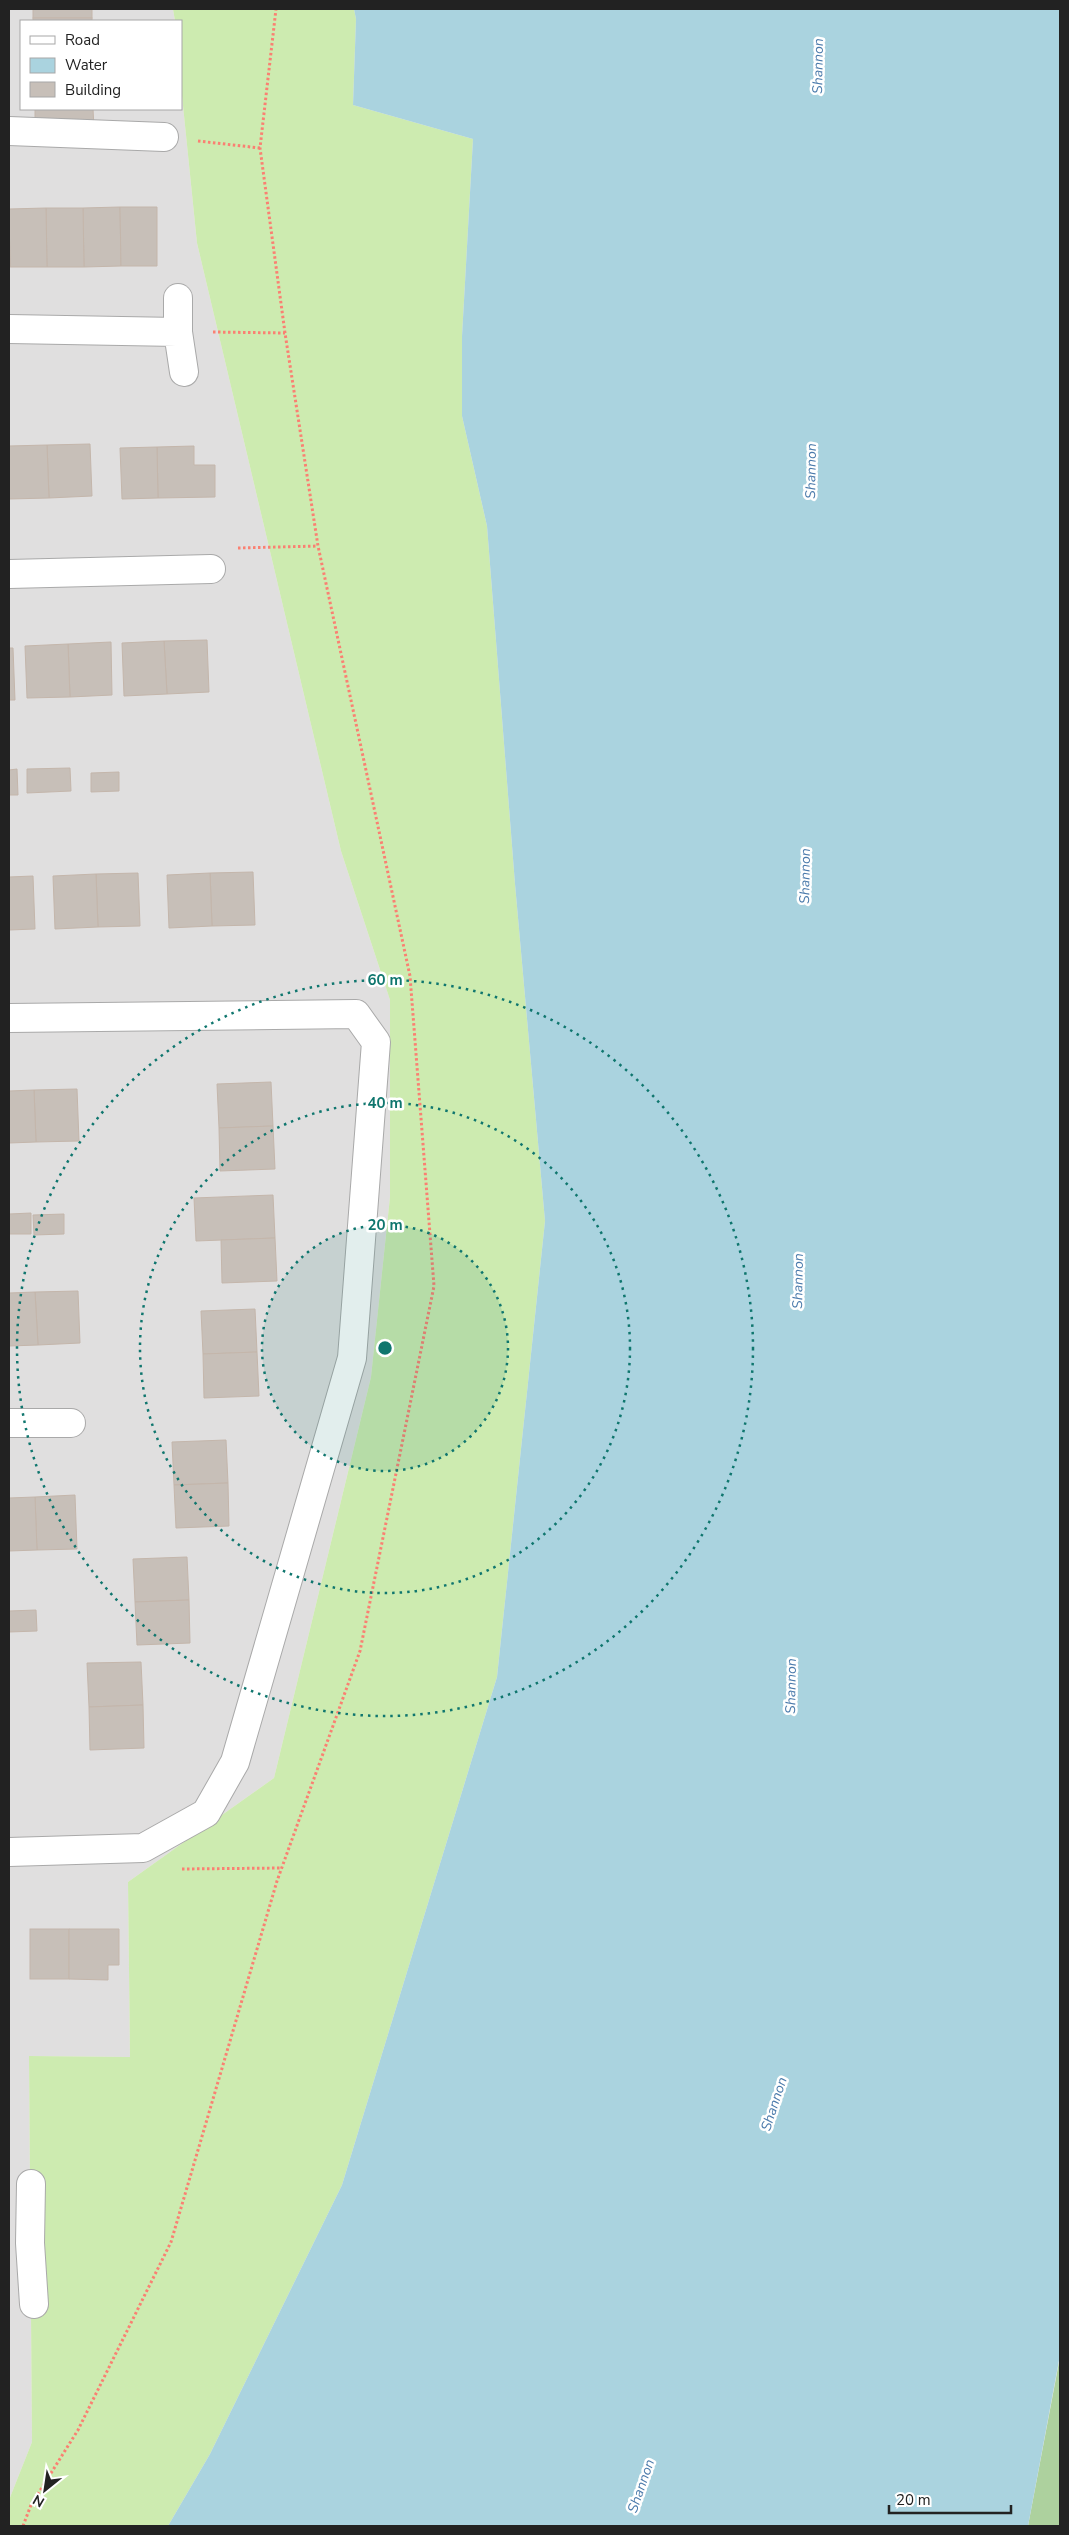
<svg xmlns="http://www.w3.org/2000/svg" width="1069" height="2535" viewBox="0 0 1069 2535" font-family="'Nunito Sans',sans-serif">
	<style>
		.residential { fill: #e0dfdf }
		.grass { fill: #cdebb0 }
		.forest { fill: #add19e }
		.water { fill: #aad3df }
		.building { fill: #c7bfb8; stroke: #c4b6ab }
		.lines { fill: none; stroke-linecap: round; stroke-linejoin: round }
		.minor-casing { stroke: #a9a9a9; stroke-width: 30 }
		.path { stroke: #fa8072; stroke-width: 3; stroke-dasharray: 2.5 2.5; stroke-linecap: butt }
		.minor { stroke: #fff; stroke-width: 28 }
		.ring { fill: none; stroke: #0f766e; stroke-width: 2.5; stroke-dasharray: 2.5 5 }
		.labels { text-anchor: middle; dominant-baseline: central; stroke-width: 5; stroke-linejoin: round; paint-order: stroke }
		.water-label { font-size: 14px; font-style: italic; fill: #4a7aab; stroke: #fff }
		.centre { fill: #0f766e; stroke: #fff; stroke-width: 2.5 }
		.ring-label { font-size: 15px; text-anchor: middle; font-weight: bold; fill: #0f766e; stroke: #fff; stroke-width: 5; stroke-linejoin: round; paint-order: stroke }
	</style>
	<rect width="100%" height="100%" fill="#f2efe9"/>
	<path class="residential" d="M9,9H173L175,21H21V109H181V86L197,243L341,851L390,1000V1197L371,1377L274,1778L128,1882L130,2057L29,2056L32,2442L9,2500Z"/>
	<path class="grass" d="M173,9H354L356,19L353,105L473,139L462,336V416L487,526L515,884L545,1221L497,1677L342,2185L210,2454L168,2526H9V2500L32,2442L29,2056L130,2057L128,1882L274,1778L371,1377L390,1197V1000L341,851L197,243L181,86V21H175Z"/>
	<path class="forest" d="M1060,2355V2526H1028L1060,2357Z"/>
	<path class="water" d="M354,9H1060V2355L1028,2526H168L210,2454L342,2185L497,1677L545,1221L515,884L487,526L462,416V336L473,139L353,105L356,19Z"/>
	<g class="building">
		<rect x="33" y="9" width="59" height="9"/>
		<rect x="33" y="18" width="59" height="3"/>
		<path d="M35,109H93L94,128L35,129Z"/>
		<path d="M120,207L121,266L84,267L83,208Z"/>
		<path d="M120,207H157V266H121Z"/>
		<path d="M46,208H83L84,267H47Z"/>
		<path d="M46,208L47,267H10L9,209Z"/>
		<path d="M9,209L10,267H9Z"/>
		<path d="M90,444L92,496L49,498L47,445Z"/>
		<path d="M47,445L49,498L9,499V446Z"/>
		<path d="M194,446V465H215V497L158,498L157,447Z"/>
		<path d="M157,447L158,498L122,499L120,448Z"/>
		<path d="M207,640L209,692L167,694L164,641Z"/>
		<path d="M164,641L167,694L124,696L122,643Z"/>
		<path d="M111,642L112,695L70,697L68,644Z"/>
		<path d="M68,644L70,697L27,698L25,646Z"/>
		<path d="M9,648H13L15,700H9Z"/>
		<path d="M70,768L71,791L27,793V769Z"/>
		<path d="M17,769L18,795H9V770Z"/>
		<path d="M119,772V791L91,792V773Z"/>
		<path d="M253,872L255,925L212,926L210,873Z"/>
		<path d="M138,873L140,926L98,927L96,874Z"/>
		<path d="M210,873L212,926L169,928L167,875Z"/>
		<path d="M96,874L98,927L55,929L53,876Z"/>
		<path d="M33,876L35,929L9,930V877Z"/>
		<path d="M271,1082L273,1126L219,1128L217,1084Z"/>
		<path d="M77,1089L79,1141L36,1142L34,1090Z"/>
		<path d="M34,1090L36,1142L9,1143V1091Z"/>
		<path d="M273,1126L275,1169L220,1171L219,1128Z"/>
		<path d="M273,1195L275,1238L196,1241L194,1198Z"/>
		<path d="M31,1213V1234H9V1214Z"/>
		<path d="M64,1214V1234L34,1235L33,1215Z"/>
		<path d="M275,1238L277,1281L222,1283L221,1240Z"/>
		<path d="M78,1291L80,1343L38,1345L35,1292Z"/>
		<path d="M35,1292L38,1345L9,1346V1293Z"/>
		<path d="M255,1309L257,1352L203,1354L201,1311Z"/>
		<path d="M257,1352L259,1396L204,1398L203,1354Z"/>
		<path d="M226,1440L228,1483L174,1485L172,1442Z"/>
		<path d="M228,1483L229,1526L176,1528L174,1485Z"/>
		<path d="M75,1495L77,1549L37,1550L35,1497Z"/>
		<path d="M35,1497L37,1550L9,1551V1498Z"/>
		<path d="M187,1557L189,1600L135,1602L133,1559Z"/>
		<path d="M189,1600L190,1643L137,1645L135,1602Z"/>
		<path d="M36,1610L37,1631L9,1632V1611Z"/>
		<path d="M141,1662L143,1705L89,1707L87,1663Z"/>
		<path d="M143,1705L144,1748L90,1750L89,1707Z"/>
		<rect x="30" y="1929" width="39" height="50"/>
		<path d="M69,1929H119V1965H108V1980L69,1979Z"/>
	</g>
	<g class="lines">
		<defs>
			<g id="minor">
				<path d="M9,131L164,137"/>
				<path d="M178,298V332"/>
				<path d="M9,329L178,332L184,372"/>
				<path d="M9,574L211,569"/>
				<path d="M9,1018L356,1014L376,1042L352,1358L235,1762L206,1813L143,1848L9,1852"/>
				<path d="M9,1423H71"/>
				<path d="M31,2184L30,2243L34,2304"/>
			</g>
		</defs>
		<use href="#minor" class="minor-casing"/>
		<g class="path">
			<path d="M198,141L260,148"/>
			<path d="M213,332L285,333"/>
			<path d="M238,548L318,546"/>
			<path d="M182,1869L282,1868"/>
			<path d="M23,2526L31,2505L78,2430L171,2242L277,1881L360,1651L434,1286L410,976L318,546L285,333L260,148L276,9"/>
		</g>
		<use href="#minor" class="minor"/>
	</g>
	<circle cx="385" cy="1348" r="123" fill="#0f766e" fill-opacity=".12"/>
	<g class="ring">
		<circle cx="385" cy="1348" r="123"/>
		<circle cx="385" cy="1348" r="245"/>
		<circle cx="385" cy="1348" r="368"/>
	</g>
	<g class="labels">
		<g class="water-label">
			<text transform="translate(818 66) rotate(-89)">Shannon</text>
			<text transform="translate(811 471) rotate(-89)">Shannon</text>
			<text transform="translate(805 876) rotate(-89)">Shannon</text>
			<text transform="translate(798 1281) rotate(-89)">Shannon</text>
			<text transform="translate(791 1686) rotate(-89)">Shannon</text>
			<text transform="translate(774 2104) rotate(-72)">Shannon</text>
			<text transform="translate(641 2486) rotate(-71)">Shannon</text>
		</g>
	</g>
	<circle cx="385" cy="1348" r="8" class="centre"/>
	<g class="ring-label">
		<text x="385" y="985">60 m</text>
		<text x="385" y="1108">40 m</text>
		<text x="385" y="1230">20 m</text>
	</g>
	<rect width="1069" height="2535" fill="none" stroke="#222222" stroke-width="20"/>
	<rect x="20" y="20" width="162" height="90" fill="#ffffff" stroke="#a7a7a7"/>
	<rect x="30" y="36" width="25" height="8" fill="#ffffff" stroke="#a7a7a7"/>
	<text x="65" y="45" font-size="15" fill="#222222">Road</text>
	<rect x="30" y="58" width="25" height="15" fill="#aad3df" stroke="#a7a7a7"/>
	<text x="65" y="70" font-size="15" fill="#222222">Water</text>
	<rect x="30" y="82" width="25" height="15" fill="#c7bfb8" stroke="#a7a7a7"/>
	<text x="65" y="95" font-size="15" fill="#222222">Building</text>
	<g transform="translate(45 2490) rotate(210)" stroke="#ffffff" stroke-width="4" paint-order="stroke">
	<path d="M0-4L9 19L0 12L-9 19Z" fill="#222222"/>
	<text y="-8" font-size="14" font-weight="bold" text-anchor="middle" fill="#222222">N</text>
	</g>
	<path d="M889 2505v8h122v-8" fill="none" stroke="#222222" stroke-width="2.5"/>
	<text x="896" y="2505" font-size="15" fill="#222222" stroke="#ffffff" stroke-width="4" paint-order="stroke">20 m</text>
</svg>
